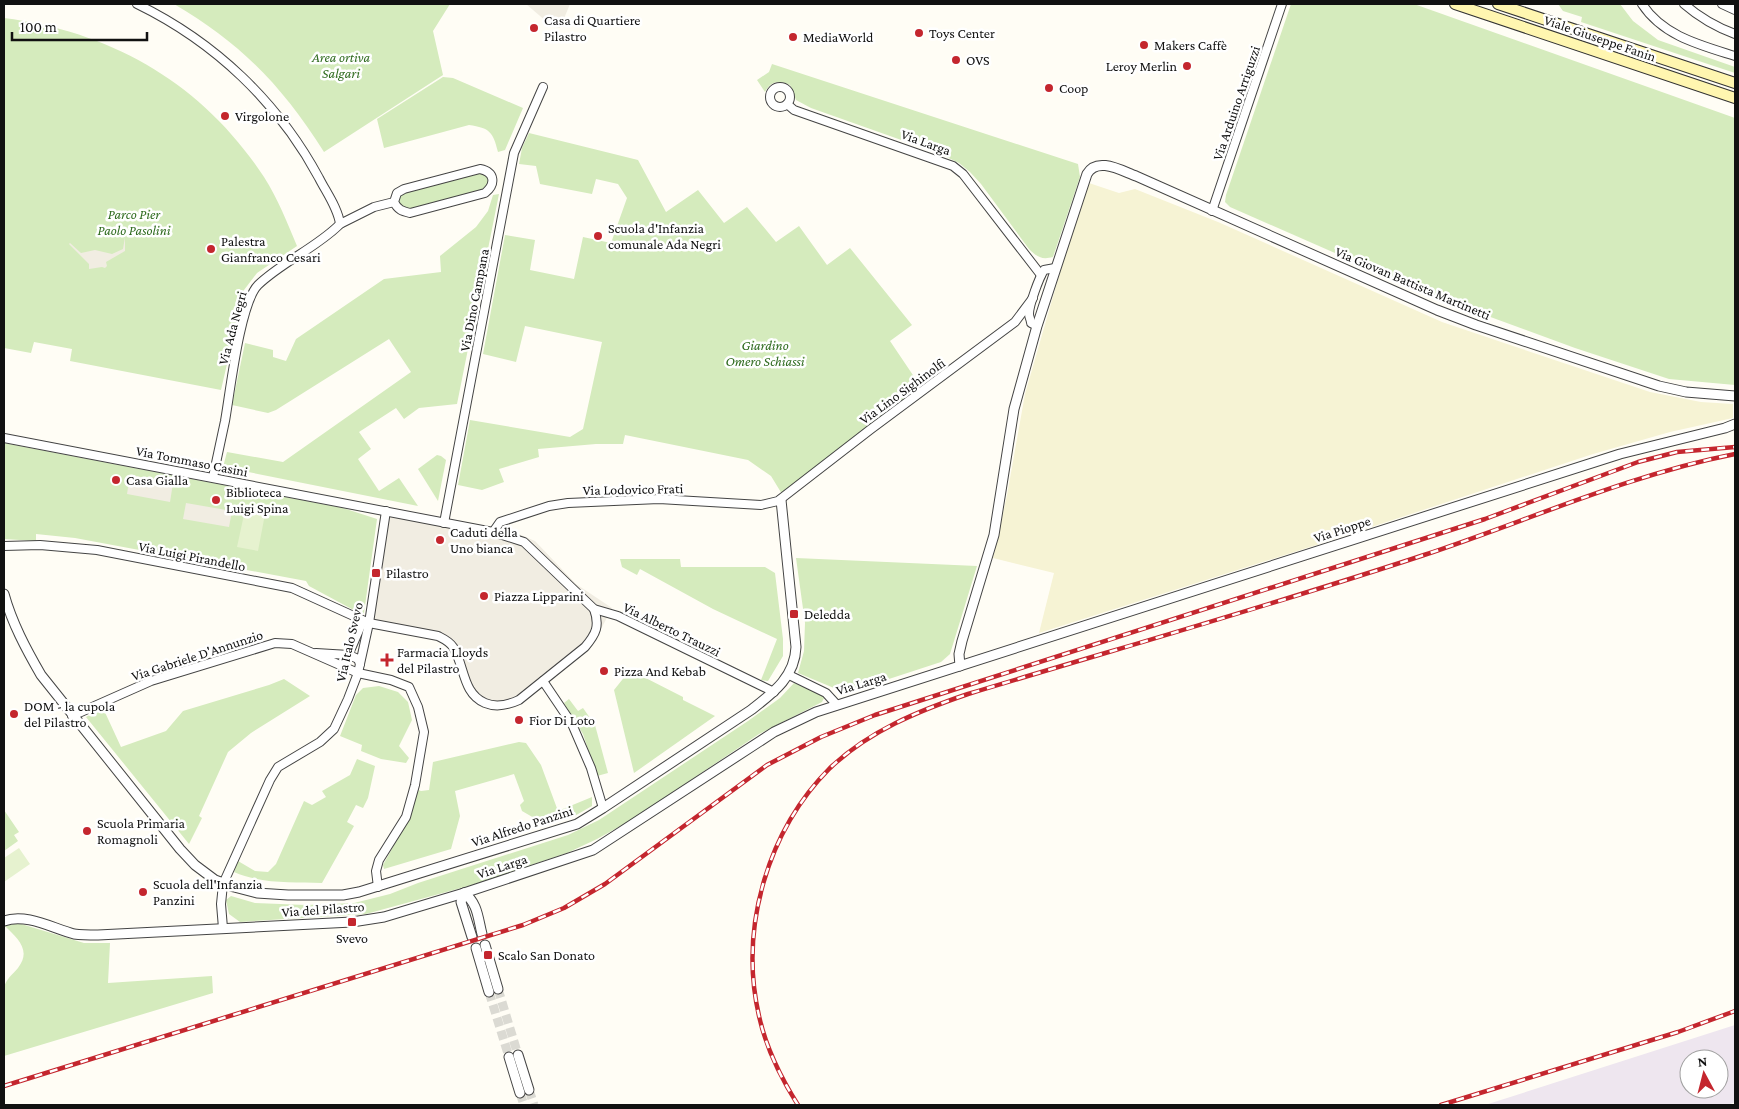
<svg xmlns="http://www.w3.org/2000/svg" width="1739" height="1109" viewBox="0 0 1739 1109" font-family="'Crimson Pro',serif">
	<style>
		.industrial { fill: #eee6ef; fill-rule: evenodd }
		.farmland { fill: #f6f3d4 }
		.green { fill: #d5ebbd }
		.pitch { fill: #e6f2cf }
		.plaza { fill: #f1ede2 }
		.lines { fill: none; stroke-linecap: round; stroke-linejoin: round }
		.tertiary-tunnel { stroke: #dbdad3; stroke-width: 9; stroke-dasharray: 9 4.5; stroke-linecap: butt }
		.minor-casing { stroke: #444; stroke-width: 10 }
		.tertiary-casing { stroke: #444; stroke-width: 11 }
		.secondary-casing { stroke: #333; stroke-width: 12 }
		.minor { stroke: #fff; stroke-width: 8 }
		.tertiary { stroke: #fff; stroke-width: 9 }
		.secondary { stroke: #fff6b0; stroke-width: 10 }
		.rail-casing { stroke: #c4262e; stroke-width: 4.5 }
		.rail { stroke: #fff; stroke-width: 2.5; stroke-dasharray: 8; stroke-linecap: butt }
		.poi-dot { fill: #c4262e; stroke: #fff; stroke-width: 2 }
		.labels { text-anchor: middle; dominant-baseline: central; stroke-width: 5; stroke-linejoin: round; paint-order: stroke }
		.poi-label { font-size: 14px; fill: #111; stroke: #fff; text-anchor: start }
		.street-label { font-size: 14px; fill: #111; stroke: #fff }
		.park-label { font-size: 14px; font-style: italic; fill: #2f6b1f; stroke: #fff }
	</style>
	<rect width="100%" height="100%" fill="#fffdf5"/>
	<path class="industrial" d="M1735,1025V1102L1728,1105H1485ZM1689,1059H1719V1089H1689Z"/>
	<path class="farmland" d="M1086,182L1119,193L1135,189L1218,222L1442,322L1513,346L1650,392L1701,402L1733,404V418L1670,432L1593,454L1332,540L1039,633L1054,573L993,558L1007,495L1025,394Z"/>
	<g class="green">
		<path d="M174,4H450L433,31L443,75L324,152C282,86 242,44 174,4Z"/>
		<path d="M1291,4H1414L1735,118V385L1669,379L1575,348L1433,296L1230,207L1225,202L1226,195Z"/>
		<path d="M1558,4H1620L1633,21L1658,40L1735,67V73L1581,22L1582,17L1563,11Z"/>
		<path d="M4,18C113,32 203,84 264,177C278,199 287,222 297,246L257,273L244,290L221,390L70,361L72,349L34,342L31,353L4,348Z"/>
		<path d="M772,64L1078,164L1080,177L1053,257C1042,260 1037,257 1029,249L981,184L970,172L959,163L938,153L811,108L796,100L790,85C779,80 771,81 765,92L757,80L769,72Z"/>
		<path d="M443,77L453,78L523,108L505,150L498,152C493,132 490,128 469,125L384,148L377,119Z"/>
		<path d="M529,133L638,160L666,212L698,190L724,223L747,207L776,242L799,226L827,265L850,248L912,325L890,341L925,393L782,494L771,476L748,460L625,435L623,444H596L538,449L539,457L499,469L504,482L482,490L458,485L470,420L570,437L583,429L602,342L525,326L516,362L483,354L505,235L535,240L530,270L574,279L583,237L611,243L627,198L618,184L596,179L592,194L540,184L536,166L519,164L522,148Z"/>
		<path d="M480,171L489,176V186L483,191L409,211L403,209L398,201L399,196L405,192Z"/>
		<path d="M499,194L457,404L419,408L404,419L396,408L359,432L371,449L358,459L379,491L399,478L418,506L223,467L227,452L283,462L411,372L389,339L276,410L268,413L232,405L245,343L273,350V357L286,361L296,339L384,279L441,272L440,256L476,227L488,211L493,195Z"/>
		<path d="M4,443L343,508L377,519L364,613L361,614L309,586L306,581L75,538L36,534V541L4,539Z"/>
		<path d="M437,455L441,456L446,460L438,501L418,469Z"/>
		<path d="M796,558L977,566L950,654L941,662L846,693L798,673L804,651L805,623Z"/>
		<path d="M620,559H680L681,567H765L775,573L783,639V656L768,681L761,680L777,639L713,609L640,569L637,575L622,567Z"/>
		<path d="M630,670L683,697V700L715,716L634,773L614,690Z"/>
		<path d="M284,679L310,696L251,733L228,752L199,816L202,818L189,844L86,717L103,708L121,747L166,731L183,711L269,685Z"/>
		<path d="M794,683L823,695L824,698L822,702L759,734L633,819L597,839L567,853L472,885L366,914L240,922L229,914L226,900L231,896L255,903L306,905L354,903L390,894L418,883L568,835L599,820L748,721L780,698Z"/>
		<path d="M379,686L398,692L408,702L412,720L399,746L409,758L406,763L381,759L361,751L362,745L340,736L356,695L363,688Z"/>
		<path d="M569,699L578,711L583,708L595,725L608,773L597,776L583,734L564,703Z"/>
		<path d="M519,742L526,743L541,765L558,811L592,797V806L571,818L569,814L541,822L522,811L520,805L524,801L514,774L455,791L460,816L451,849L384,869L383,865L409,818L416,789L421,791L429,790L433,762Z"/>
		<path d="M357,759L375,766L368,798L363,808L356,805L347,822L354,826L322,883C293,882 261,884 234,872L238,861L255,871L268,872L276,864L304,801L312,805L326,797L322,791L350,775Z"/>
		<path d="M4,810L19,832L14,835L18,841L4,851Z"/>
		<path d="M18,923L84,943H110L108,983L212,976L213,993L4,1056V987C7,978 12,975 18,968C32,950 17,938 5,926Z"/>
	</g>
	<g class="pitch">
		<path d="M245,510L265,514L258,551L237,547Z"/>
		<path d="M19,848L30,864L4,882V858Z"/>
	</g>
	<g class="plaza">
		<path d="M526,4H570L560,28L553,27Z"/>
		<path d="M125,237V251L106,262L107,266L105,268L102,267L89,269V264L69,244L70,243L81,253L95,250L112,254L123,249Z"/>
		<path d="M130,475L173,483L170,502L127,494Z"/>
		<path d="M186,503L232,511L229,527L183,519Z"/>
		<path d="M386,507L514,532L535,541L576,584L612,608L600,631L518,698L498,704L486,701L473,692L454,644L371,620Z"/>
	</g>
	<g class="lines">
		<g class="tertiary-tunnel">
			<path d="M498,989L518,1055"/>
			<path d="M489,992L509,1057"/>
			<path d="M529,1090L534,1105"/>
			<path d="M520,1093L524,1105"/>
		</g>
		<defs>
			<g id="minor">
				<path d="M137,4C215,42 278,102 319,178C326,192 338,208 340,224"/>
				<path d="M1642,4C1663,36 1700,45 1735,56"/>
				<path d="M1684,4C1699,17 1716,27 1735,34"/>
				<path d="M1722,4L1735,10"/>
				<circle cx="780" cy="97" r="10"/>
				<path d="M787,104L794,110L953,166L963,174L1041,275"/>
				<path d="M1212,211L1282,4"/>
				<path d="M1037,326L1031,323C1031,320 1029,317 1029,314C1029,305 1039,278 1044,270L1055,268"/>
				<path d="M4,438L493,532L524,542L594,609L618,616L774,692"/>
				<path d="M213,477C217,459 221,440 225,421C230,393 240,303 258,285C282,262 314,249 338,226L340,224L374,207L394,202L397,193L404,189L480,169C495,172 496,184 485,193L410,213C402,211 398,210 394,202"/>
				<path d="M444,523L514,153L543,87"/>
				<path d="M493,532L500,522L549,506L568,503L659,499L761,505L778,501L871,429L1015,322L1033,298"/>
				<path d="M4,546L40,545L97,550L292,588L369,623L438,636C444,639 449,641 453,647C465,666 462,693 485,703C497,708 508,705 519,700L585,647C596,634 600,626 594,609"/>
				<path d="M316,653L349,655L358,659L360,664"/>
				<path d="M343,667L363,621"/>
				<path d="M789,675L826,693L837,705"/>
				<path d="M543,681L572,724L591,768L603,808"/>
				<path d="M72,716L151,681L275,643L292,644L358,673L391,680L409,687L418,707L424,732L415,785L406,817L379,860L376,871L378,887"/>
				<path d="M223,928L221,904L223,884L270,780L278,767L320,742L334,729L348,699L358,673L369,623L386,511"/>
			</g>
			<g id="tertiary">
				<path d="M4,594C12,623 26,649 41,675L180,849L195,865L215,880L234,887L257,893L288,895H343L359,892L577,824L603,808L751,710C773,693 795,677 796,647L781,500"/>
				<path d="M960,666L959,654L962,641L994,535L1014,409L1037,326L1087,174C1097,156 1122,171 1136,176L1437,310L1476,325L1659,386L1686,392L1735,396"/>
				<path d="M464,893C478,903 478,919 482,934"/>
				<path d="M464,893L461,902L472,937"/>
				<path d="M4,921C26,913 52,928 74,934C82,935 90,935 98,935L352,922L384,917L464,893L593,850L774,732L816,712L1620,454L1725,428L1735,424"/>
				<path d="M485,945L498,989"/>
				<path d="M476,948L489,992"/>
				<path d="M518,1055L529,1090"/>
				<path d="M509,1057L520,1093"/>
			</g>
			<g id="secondary">
				<path d="M1455,4L1735,98"/>
				<path d="M1498,4L1735,83"/>
			</g>
		</defs>
		<use href="#minor" class="minor-casing"/>
		<use href="#tertiary" class="tertiary-casing"/>
		<use href="#secondary" class="secondary-casing"/>
		<use href="#minor" class="minor"/>
		<use href="#tertiary" class="tertiary"/>
		<use href="#secondary" class="secondary"/>
		<defs>
			<g id="rail">
				<path d="M4,1086L523,925L564,908L605,884L767,765L821,737L875,715L1485,519L1638,462L1677,452L1735,447"/>
				<path d="M798,1105C781,1078 766,1048 759,1016C739,929 767,831 830,768C869,731 918,711 968,694C1120,648 1273,605 1424,555C1527,521 1628,475 1735,454"/>
				<path d="M1441,1105L1678,1032L1735,1011"/>
			</g>
		</defs>
		<use href="#rail" class="rail-casing"/>
		<use href="#rail" class="rail"/>
	</g>
	<g class="poi-dot">
		<circle cx="534" cy="28" r="5"/>
		<circle cx="919" cy="33" r="5"/>
		<circle cx="793" cy="37" r="5"/>
		<circle cx="1144" cy="45" r="5"/>
		<circle cx="956" cy="60" r="5"/>
		<circle cx="1187" cy="66" r="5"/>
		<circle cx="1049" cy="88" r="5"/>
		<circle cx="225" cy="116" r="5"/>
		<circle cx="598" cy="236" r="5"/>
		<circle cx="211" cy="249" r="5"/>
		<circle cx="116" cy="480" r="5"/>
		<circle cx="216" cy="500" r="5"/>
		<circle cx="440" cy="540" r="5"/>
		<rect x="371" y="568" width="10" height="10" rx="2.5"/>
		<circle cx="484" cy="596" r="5"/>
		<rect x="789" y="609" width="10" height="10" rx="2.5"/>
		<path d="M384.5 652.5h5v5h5v5h-5v5h-5v-5h-5v-5h5z"/>
		<circle cx="604" cy="671" r="5"/>
		<circle cx="14" cy="714" r="5"/>
		<circle cx="519" cy="720" r="5"/>
		<circle cx="87" cy="831" r="5"/>
		<circle cx="143" cy="892" r="5"/>
		<rect x="347" y="917" width="10" height="10" rx="2.5"/>
		<rect x="483" y="950" width="10" height="10" rx="2.5"/>
	</g>
	<g class="labels">
		<g class="poi-label">
			<text x="544" y="20">Casa di Quartiere<tspan x="544" dy="16">Pilastro</tspan></text>
			<text x="929" y="33">Toys Center</text>
			<text x="803" y="37">MediaWorld</text>
			<text x="1154" y="45">Makers Caffè</text>
			<text x="966" y="60">OVS</text>
			<text x="1177" y="66" text-anchor="end">Leroy Merlin</text>
			<text x="1059" y="88">Coop</text>
			<text x="235" y="116">Virgolone</text>
			<text x="608" y="228">Scuola d'Infanzia<tspan x="608" dy="16">comunale Ada Negri</tspan></text>
			<text x="221" y="241">Palestra<tspan x="221" dy="16">Gianfranco Cesari</tspan></text>
			<text x="126" y="480">Casa Gialla</text>
			<text x="226" y="492">Biblioteca<tspan x="226" dy="16">Luigi Spina</tspan></text>
			<text x="450" y="532">Caduti della<tspan x="450" dy="16">Uno bianca</tspan></text>
			<text x="386" y="573">Pilastro</text>
			<text x="494" y="596">Piazza Lipparini</text>
			<text x="804" y="614">Deledda</text>
			<text x="397" y="652">Farmacia Lloyds<tspan x="397" dy="16">del Pilastro</tspan></text>
			<text x="614" y="671">Pizza And Kebab</text>
			<text x="24" y="706">DOM - la cupola<tspan x="24" dy="16">del Pilastro</tspan></text>
			<text x="529" y="720">Fior Di Loto</text>
			<text x="97" y="823">Scuola Primaria<tspan x="97" dy="16">Romagnoli</tspan></text>
			<text x="153" y="884">Scuola dell'Infanzia<tspan x="153" dy="16">Panzini</tspan></text>
			<text x="352" y="938" text-anchor="middle">Svevo</text>
			<text x="498" y="955">Scalo San Donato</text>
		</g>
		<g class="street-label">
			<text transform="translate(1600 38) rotate(19)">Viale Giuseppe Fanin</text>
			<text transform="translate(1236 103) rotate(-71)">Via Arduino Arriguzzi</text>
			<text transform="translate(926 142) rotate(20)">Via Larga</text>
			<text transform="translate(1413 283) rotate(23)">Via Giovan Battista Martinetti</text>
			<text transform="translate(474 300) rotate(-79)">Via Dino Campana</text>
			<text transform="translate(232 328) rotate(-75)">Via Ada Negri</text>
			<text transform="translate(902 391) rotate(-36)">Via Lino Sighinolfi</text>
			<text transform="translate(192 461) rotate(11)">Via Tommaso Casini</text>
			<text transform="translate(633 489) rotate(-1)">Via Lodovico Frati</text>
			<text transform="translate(1342 529) rotate(-18)">Via Pioppe</text>
			<text transform="translate(192 556) rotate(11)">Via Luigi Pirandello</text>
			<text transform="translate(672 629) rotate(26)">Via Alberto Trauzzi</text>
			<text transform="translate(349 642) rotate(-77)">Via Italo Svevo</text>
			<text transform="translate(197 655) rotate(-18)">Via Gabriele D'Annunzio</text>
			<text transform="translate(861 683) rotate(-17)">Via Larga</text>
			<text transform="translate(522 826) rotate(-18)">Via Alfredo Panzini</text>
			<text transform="translate(502 866) rotate(-18)">Via Larga</text>
			<text transform="translate(323 909) rotate(-4)">Via del Pilastro</text>
		</g>
		<g class="park-label">
			<text x="341" y="57">Area ortiva<tspan x="341" dy="16">Salgari</tspan></text>
			<text x="134" y="214">Parco Pier<tspan x="134" dy="16">Paolo Pasolini</tspan></text>
			<text x="765" y="345">Giardino<tspan x="765" dy="16">Omero Schiassi</tspan></text>
		</g>
	</g>
	<rect width="1739" height="1109" fill="none" stroke="#111111" stroke-width="10"/>
	<g transform="translate(1704 1074) rotate(353)"><circle r="24" fill="#ffffff" stroke="#a0a0a0"/>
	<path d="M0-4L9 19L0 12L-9 19Z" fill="#c4262e"/>
	<text y="-8" font-size="14" font-weight="bold" text-anchor="middle" fill="#111111">N</text>
	</g>
	<path d="M12 32v8h135v-8" fill="none" stroke="#111111" stroke-width="2.5"/>
	<text x="20" y="32" font-size="15" fill="#111111" stroke="#ffffff" stroke-width="4" paint-order="stroke">100 m</text>
</svg>
